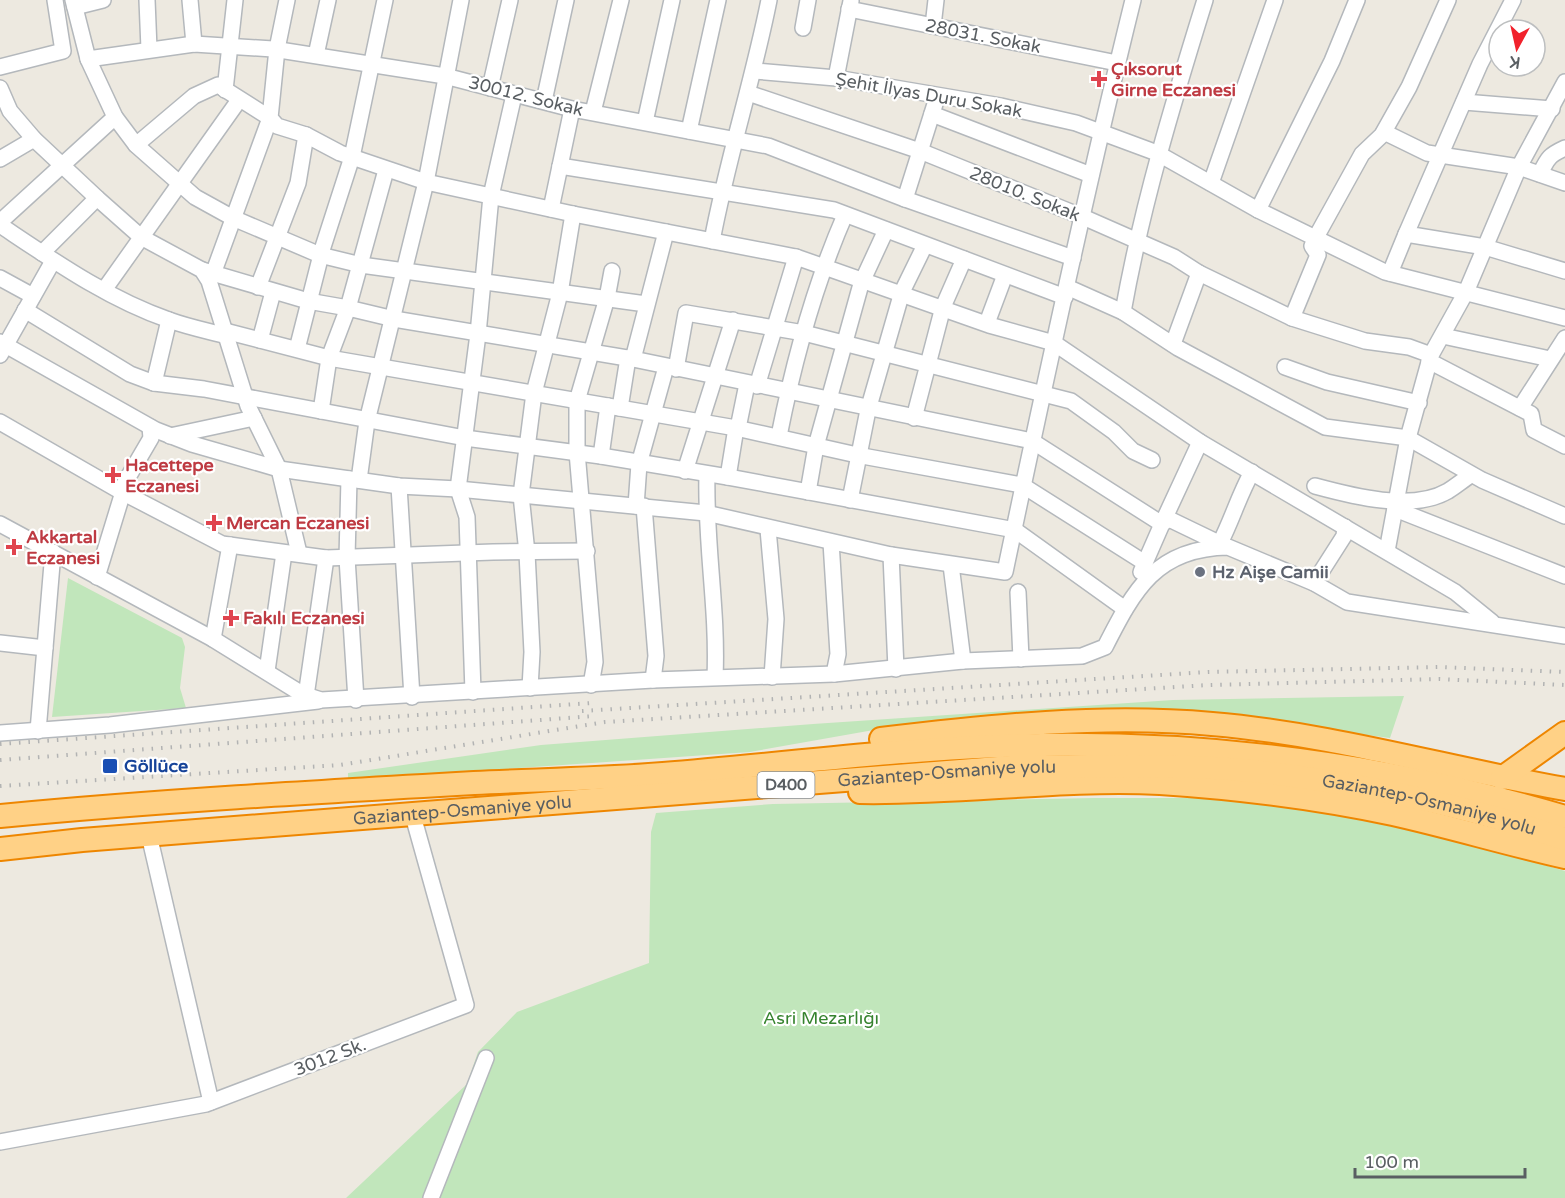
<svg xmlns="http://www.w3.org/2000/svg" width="1565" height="1198" viewBox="0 0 1565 1198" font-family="'Varela Round',sans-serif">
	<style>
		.green { fill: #c1e6bb }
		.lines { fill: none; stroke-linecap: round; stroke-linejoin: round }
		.minor-casing { stroke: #b4b8bc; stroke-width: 18 }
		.highway-casing { stroke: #ee8600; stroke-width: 26 }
		.minor { stroke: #fff; stroke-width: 15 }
		.highway { stroke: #ffd186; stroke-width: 22 }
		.rail { stroke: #b2b3b3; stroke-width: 4; stroke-dasharray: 1.5 8; stroke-linecap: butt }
		.health-dot { fill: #e0444e; stroke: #fff; stroke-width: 2 }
		.worship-dot { fill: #6b7280; stroke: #fff; stroke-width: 2 }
		.transit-dot { fill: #1a4fb4; stroke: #fff; stroke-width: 2 }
		.labels { text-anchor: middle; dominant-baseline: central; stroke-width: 4.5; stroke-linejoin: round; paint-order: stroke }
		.shield { fill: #fff; stroke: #8b8e91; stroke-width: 1.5 }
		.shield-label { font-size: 16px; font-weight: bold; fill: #595e62 }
		.street-label { font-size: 18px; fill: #595e62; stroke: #fff }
		.health-label { font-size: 18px; font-weight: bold; fill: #be3a42; stroke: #fff; text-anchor: start }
		.worship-label { font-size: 18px; font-weight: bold; fill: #5b616d; stroke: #fff; text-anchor: start }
		.transit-label { font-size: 18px; font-weight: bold; fill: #164399; stroke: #fff; text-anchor: start }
		.park-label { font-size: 18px; fill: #36832f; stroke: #fff }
	</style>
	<rect width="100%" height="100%" fill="#ede9e0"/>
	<g class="green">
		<path d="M68,578L182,638L185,647L180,688L186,708L52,717Z"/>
		<path d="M1404,696L1390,738L1281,724L1022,715L902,725L750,752L348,780V773L541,745L813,724L1173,700Z"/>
		<path d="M1094,798H1211L1390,820L1565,871V1198H346L467,1084L478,1052L517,1012L649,963L651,832L656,813L773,804Z"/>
	</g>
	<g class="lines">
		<defs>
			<g id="minor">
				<path d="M73,0L88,59L115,117L136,145L195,197L233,218L320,255L361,265L646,304"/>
				<path d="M147,0L149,49"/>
				<path d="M190,0L194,44"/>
				<path d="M287,0L277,49L270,118L277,126L306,135L340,153L426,182L573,214L796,257L989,325L1054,343L1200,442L1455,592L1492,622"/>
				<path d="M1513,0L1480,64L1406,234L1485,247L1565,271"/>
				<path d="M75,7L103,0"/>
				<path d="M849,9L1117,63"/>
				<path d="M933,26L936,0"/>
				<path d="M803,28L808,0"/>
				<path d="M316,55L328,0"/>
				<path d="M88,59L194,44L273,49L445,76L572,109L768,146L905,199L1073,258"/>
				<path d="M0,67L63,51L55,0"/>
				<path d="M755,71L836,78L1001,106L1076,123L1157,153L1258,210L1385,272L1565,318"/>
				<path d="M836,78L851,1"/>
				<path d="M0,88L10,111L34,139L97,198L141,237L202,270L209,281L248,406L279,469L299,553"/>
				<path d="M490,88L510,0"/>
				<path d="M225,90L235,0"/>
				<path d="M748,93L920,151L1083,217L1174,257L1199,273L1292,318"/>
				<path d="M544,101L566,0"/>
				<path d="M1464,102L1552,109"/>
				<path d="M593,112L621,0"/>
				<path d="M932,114L1091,175"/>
				<path d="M645,122L672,0"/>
				<path d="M689,131L718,0"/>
				<path d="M1384,132L1427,153L1519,167L1565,183"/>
				<path d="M136,145L194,96L218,85L270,118L213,274"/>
				<path d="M0,159L34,139"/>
				<path d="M560,166L834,210L1065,297"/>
				<path d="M1540,174C1548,157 1550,155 1565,148"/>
				<path d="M1211,183L1275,0"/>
				<path d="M905,199L935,104"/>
				<path d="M551,209L572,109"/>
				<path d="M1258,210L1332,61L1357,0"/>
				<path d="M0,222L115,117"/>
				<path d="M0,225C54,261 108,299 169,320C188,327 208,331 227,336"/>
				<path d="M712,241C727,160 753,81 769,0"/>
				<path d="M42,253L97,198"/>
				<path d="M202,270L308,301L348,308L394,319L633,359L1032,441L1162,524L1200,442"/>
				<path d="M1390,273L1406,234"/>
				<path d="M0,278L33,296"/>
				<path d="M258,287L298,183L306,135"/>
				<path d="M1067,287L1123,312L1178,348L1325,427L1408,438L1482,480L1565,516"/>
				<path d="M104,290L239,100"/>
				<path d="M25,310L130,374L154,383L169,320"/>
				<path d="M1123,312C1142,205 1173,103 1205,0"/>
				<path d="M987,323L1005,275"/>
				<path d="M225,331L329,358L736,428L857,455L1022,485L1145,563"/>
				<path d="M1443,336L1550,359"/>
				<path d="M260,340L273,292"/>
				<path d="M0,342L156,430L192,444L279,469L399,486L458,489L706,513L891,555L1005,572C1045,381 1086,190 1133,0"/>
				<path d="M1173,344L1199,273"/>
				<path d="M297,349L323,247L352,157L385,0"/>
				<path d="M0,355L53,261"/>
				<path d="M1431,355L1409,347L1365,341L1292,318L1318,255L1312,246L1315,239L1362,154L1382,135L1409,87L1448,0"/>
				<path d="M633,359L666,232"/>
				<path d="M1429,361L1531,414L1534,430L1565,446"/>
				<path d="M1285,367L1327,382L1419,403"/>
				<path d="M676,369L686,313L804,333L1071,401L1114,432L1133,451L1152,460"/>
				<path d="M154,383L204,389L465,438L601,456L728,477L1015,530L1125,609"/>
				<path d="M757,386L796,257"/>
				<path d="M620,408L628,358"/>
				<path d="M1520,408L1565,338"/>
				<path d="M321,411L329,358L348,308L386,170"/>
				<path d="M914,418L943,307L964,259"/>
				<path d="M0,422L120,491L222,544L326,558L493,552L587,551"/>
				<path d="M738,428L747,384"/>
				<path d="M170,436L254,418"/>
				<path d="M779,436C794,360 814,286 845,215"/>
				<path d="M601,456L608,406"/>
				<path d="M685,471L733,320"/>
				<path d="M707,475C705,543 718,609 715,677"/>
				<path d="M728,477L736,428"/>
				<path d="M349,479L347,558L356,700"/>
				<path d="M359,480L367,421L426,182L461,0"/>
				<path d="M399,486L412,697"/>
				<path d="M1315,486C1352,496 1412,512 1448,491C1456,486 1463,480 1471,475"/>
				<path d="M120,491L151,438L150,427"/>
				<path d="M808,492L816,446L861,284L886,230"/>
				<path d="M850,500L868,410L902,292L925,245"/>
				<path d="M636,506L639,464L666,367"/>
				<path d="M644,506L656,656L653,680"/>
				<path d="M1395,509L1565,576"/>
				<path d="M0,524L213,639L302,694L321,700L653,680L834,674L963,661L1082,656L1105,647C1134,590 1156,548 1228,547L1314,583L1347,602L1565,636"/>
				<path d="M768,529L776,619L772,677"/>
				<path d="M831,542L838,654L834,674"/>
				<path d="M1220,543C1232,520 1239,495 1252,472"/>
				<path d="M1387,551L1408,438L1431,355L1466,292L1519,167L1565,82"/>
				<path d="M891,555L896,669"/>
				<path d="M951,565L963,661"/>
				<path d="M1141,572L1162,524L1169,519L1225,546"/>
				<path d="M97,577L123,492"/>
				<path d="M1314,583L1344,536L1345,527"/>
				<path d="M1018,592L1021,659"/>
				<path d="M213,639L230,545"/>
				<path d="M0,643L45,648"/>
				<path d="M267,671L284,553"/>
				<path d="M591,685L595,662L577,452V401L607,298L612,271"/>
				<path d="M530,688L532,652L527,553L521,495L534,393L560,293L573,214"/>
				<path d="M473,692L467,517L458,489L478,334L491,196L514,95"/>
				<path d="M306,696L326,558"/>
				<path d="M38,731L53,552"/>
				<path d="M0,733L110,725L318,701"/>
				<path d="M149,835L211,1102"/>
				<path d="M0,1142L206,1104L466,1005L413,816"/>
				<path d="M431,1198L486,1058"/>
			</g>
			<g id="highway">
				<path d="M881,739C991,726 1101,714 1212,724C1331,734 1447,768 1565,789"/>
				<path d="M1502,778L1565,733"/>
				<path d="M860,792C960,794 1060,778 1160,783C1237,788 1317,798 1393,814C1451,827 1507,844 1565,857"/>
				<path d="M0,816C158,801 316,792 474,783C537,780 600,779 663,774C776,765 889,750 1002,746C1192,739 1383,763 1565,817"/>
				<path id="s1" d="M0,849L82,840L1011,767C1091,767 1173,763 1253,771C1359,783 1464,805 1565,839"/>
			</g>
		</defs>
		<use href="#minor" class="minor-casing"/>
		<use href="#highway" class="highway-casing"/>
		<use href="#minor" class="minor"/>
		<use href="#highway" class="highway"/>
		<g class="rail">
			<path d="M582,711L1208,672L1439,667L1565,672"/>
			<path d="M0,744L591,703"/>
			<path d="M0,760L594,716"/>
			<path d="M0,786L340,765L605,722L1208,685L1439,679L1565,685"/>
		</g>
	</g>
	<g class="health-dot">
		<path d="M1096 70h6v6h6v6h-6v6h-6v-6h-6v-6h6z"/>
		<path d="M110 466h6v6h6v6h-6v6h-6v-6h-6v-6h6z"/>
		<path d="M211 514h6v6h6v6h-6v6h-6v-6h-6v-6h6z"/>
		<path d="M11 538h6v6h6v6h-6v6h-6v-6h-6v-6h6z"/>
		<path d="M228 609h6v6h6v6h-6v6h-6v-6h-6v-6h6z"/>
	</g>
	<circle class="worship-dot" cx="1200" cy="572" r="6"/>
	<rect class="transit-dot" x="102" y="758" width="16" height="16" rx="3"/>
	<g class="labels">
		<rect class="shield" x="757.5" y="772" width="57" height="26" rx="4.5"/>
		<g class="shield-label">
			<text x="786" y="785">D400</text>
		</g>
		<g class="street-label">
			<text transform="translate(983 36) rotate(11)">28031. Sokak</text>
			<text transform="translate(929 95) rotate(10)">Şehit İlyas Duru Sokak</text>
			<text transform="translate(526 96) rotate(14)">30012. Sokak</text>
			<text transform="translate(1025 194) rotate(22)">28010. Sokak</text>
			<text stroke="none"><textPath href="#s1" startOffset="950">Gaziantep-Osmaniye yolu</textPath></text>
			<text stroke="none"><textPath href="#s1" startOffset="1436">Gaziantep-Osmaniye yolu</textPath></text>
			<text stroke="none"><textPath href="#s1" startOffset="464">Gaziantep-Osmaniye yolu</textPath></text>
			<text transform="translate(330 1057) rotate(-21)">3012 Sk.</text>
		</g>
		<g class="health-label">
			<text x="1111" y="69">Çıksorut<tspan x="1111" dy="21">Girne Eczanesi</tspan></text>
			<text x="125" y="465">Hacettepe<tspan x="125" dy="21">Eczanesi</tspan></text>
			<text x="226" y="523">Mercan Eczanesi</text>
			<text x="26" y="537">Akkartal<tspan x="26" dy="21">Eczanesi</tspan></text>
			<text x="243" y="618">Fakılı Eczanesi</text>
		</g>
		<g class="worship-label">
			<text x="1212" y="572">Hz Aişe Camii</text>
		</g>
		<g class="transit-label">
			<text x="124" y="766">Göllüce</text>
		</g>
		<g class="park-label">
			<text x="821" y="1018">Asri Mezarlığı</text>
		</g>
	</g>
	<g transform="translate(1517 48) rotate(188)"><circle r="28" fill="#ffffff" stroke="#bdbfc0" stroke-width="1.5"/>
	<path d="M0-4.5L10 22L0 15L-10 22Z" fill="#f1222c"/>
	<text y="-9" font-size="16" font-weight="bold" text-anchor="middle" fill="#595e62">K</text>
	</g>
	<path d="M1355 1168v9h170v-9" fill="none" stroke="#595e62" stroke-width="3"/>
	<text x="1364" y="1168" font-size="18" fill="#595e62" stroke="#ffffff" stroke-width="4.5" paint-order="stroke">100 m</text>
</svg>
